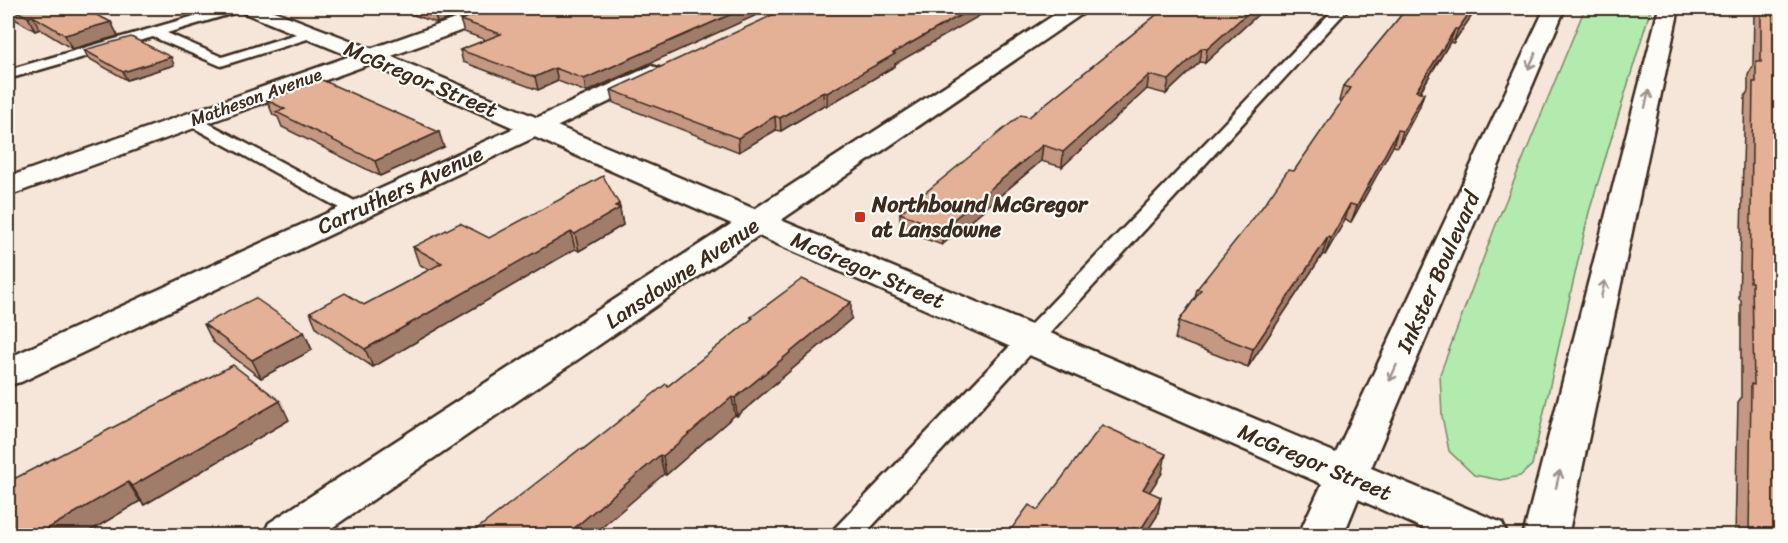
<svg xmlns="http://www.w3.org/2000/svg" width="1788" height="543" viewBox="0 0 1788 543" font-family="Sriracha,sans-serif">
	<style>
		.green { fill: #b3eaad; stroke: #778a66; stroke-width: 1.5 }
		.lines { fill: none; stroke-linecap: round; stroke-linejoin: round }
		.service-casing { stroke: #3b2a1e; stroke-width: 5 }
		.minor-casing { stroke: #3b2a1e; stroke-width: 5 }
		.secondary-casing { stroke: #3b2a1e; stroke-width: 5 }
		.service { fill: #fdfcf7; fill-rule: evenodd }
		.minor { fill: #fdfcf7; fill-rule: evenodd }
		.secondary { fill: #fdfcf7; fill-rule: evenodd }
		.wall { fill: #c49882; stroke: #3b2a1e; stroke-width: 1.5 }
		.shaded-wall { fill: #a07c6a; stroke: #3b2a1e; stroke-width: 1.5 }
		.building { fill: #e4b197; stroke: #3b2a1e; stroke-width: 1.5 }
		.oneway { stroke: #9c938a }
		.poi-dot { fill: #c8321e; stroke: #fdfcf7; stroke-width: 2 }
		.labels { text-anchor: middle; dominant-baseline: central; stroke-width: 4.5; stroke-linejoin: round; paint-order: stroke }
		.far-street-label { font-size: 18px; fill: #3b2a1e; stroke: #fdfcf7 }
		.street-label { font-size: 22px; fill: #3b2a1e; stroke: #fdfcf7 }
		.poi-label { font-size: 22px; font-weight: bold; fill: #3b2a1e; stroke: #fdfcf7; text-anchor: start }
	</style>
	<rect width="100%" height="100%" fill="#f6e6da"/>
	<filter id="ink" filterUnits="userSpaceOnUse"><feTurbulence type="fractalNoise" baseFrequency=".0167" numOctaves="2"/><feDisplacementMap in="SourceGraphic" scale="12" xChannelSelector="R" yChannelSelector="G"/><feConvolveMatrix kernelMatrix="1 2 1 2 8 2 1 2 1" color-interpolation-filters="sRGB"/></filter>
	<g filter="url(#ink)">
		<path class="green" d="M1585,8H1651L1589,212L1532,465L1520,476L1500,480L1474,475L1449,451L1442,416L1440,374L1495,227Z"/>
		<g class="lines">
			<defs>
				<g id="service">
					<path d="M222,8H242L240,11L167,33L222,57L312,29L319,33L317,36L221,66L153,37L8,79V70Z"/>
					<path d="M1335,8H1349L863,536H831L835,528Z"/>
					<path d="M193,115L364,206L367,210L364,214H350L187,124L185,120Z"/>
				</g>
				<g id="minor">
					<path d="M486,8H515L512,12L8,196V177Z"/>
					<path d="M1065,8H1088L1085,12L320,536H263L269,523Z"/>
					<path d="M651,66L659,68L663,73L659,78L21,382L8,385V358Z"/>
				</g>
				<g id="secondary">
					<path d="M239,8H266L378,51L1336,453L1545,8H1565L1371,468L1502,523L1508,536H1440L1358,499L1343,536H1298L1322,484L362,61L242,12Z"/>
					<path d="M1659,8H1679L1568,536H1523Z"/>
				</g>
			</defs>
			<use href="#service" class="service-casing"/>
			<use href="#minor" class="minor-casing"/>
			<use href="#secondary" class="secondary-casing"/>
			<use href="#service" class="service"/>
			<use href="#minor" class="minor"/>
			<use href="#secondary" class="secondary"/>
		</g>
		<g class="wall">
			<path d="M8,8H120L95,14L111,22L118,36L72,49L40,29L35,31L8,15Z"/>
			<path d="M393,8H481L437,23Z"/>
			<path d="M496,8H772L586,92L558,81L538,90L463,62L460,50L486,40L464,32L460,20Z"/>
			<path d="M1165,8H1265L1205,63L1200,62L1166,94L1147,89L1062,167L1041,161L942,245L900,230V213L1029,117Z"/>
			<path d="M1407,8H1477L1453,43L1450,42L1420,92L1424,93L1419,108L1398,147L1393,146L1351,222L1345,220L1325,255L1323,254L1248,367L1175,339L1179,321L1195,298L1197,289L1294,171L1342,102L1339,101L1343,86Z"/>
			<path d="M1756,8H1780V536H1735L1738,402L1741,398V300L1739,299L1745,96L1748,91V75L1753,66L1754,12Z"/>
			<path d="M84,50L174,65L127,80L88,58Z"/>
			<path d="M895,64V66L827,106L824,105L781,131L776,130L739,152L614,103L611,90Z"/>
			<path d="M267,100L444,147L380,176L282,127L278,117L273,115Z"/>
			<path d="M619,204L623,225L579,251L575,249L373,367L317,329L310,312L364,305L429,270L419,264L413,247L489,238Z"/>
			<path d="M751,317L851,319L737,416L735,415L666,475L582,450L668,386L752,319Z"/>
			<path d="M204,324L304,332L312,350L261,378L213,342Z"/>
			<path d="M289,420L144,505L140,501L82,536H8V482Z"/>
			<path d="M1162,473L1149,492L1161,497L1157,516L1144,536H1006L1038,510Z"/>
		</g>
		<g class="shaded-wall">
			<path d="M77,8H120L83,18Z"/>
			<path d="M444,8H481L437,23L434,11Z"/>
			<path d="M745,8H772L586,92L584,79Z"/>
			<path d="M973,8H993L895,64V66L827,106V93L893,53Z"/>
			<path d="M1253,8H1265L1205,63L1207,49Z"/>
			<path d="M1473,8H1477L1453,43L1458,29Z"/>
			<path d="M33,16L40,29L35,31L28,17Z"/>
			<path d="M111,22L118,36L72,49L65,35Z"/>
			<path d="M1455,29L1450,42L1411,106L1416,91Z"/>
			<path d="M1202,48L1200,62L1166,94L1169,80Z"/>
			<path d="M171,57L174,65L127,80L123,72Z"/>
			<path d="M555,68L558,81L538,90L535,77Z"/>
			<path d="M1149,75L1147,89L1062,167L1063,152Z"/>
			<path d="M823,92L824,105L781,131L780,118Z"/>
			<path d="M1424,93L1419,108L1398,147L1403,131Z"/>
			<path d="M775,116L776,130L739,152L738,138Z"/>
			<path d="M1398,130L1393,146L1351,222L1357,206Z"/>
			<path d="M439,132L444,147L380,176L375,161Z"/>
			<path d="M1043,145L1041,161L942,245V229Z"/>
			<path d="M619,204L623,225L579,251L575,234Z"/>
			<path d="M1350,204L1345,220L1325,255L1331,238Z"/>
			<path d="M571,232L575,249L373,367L365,349Z"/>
			<path d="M1328,237L1323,254L1248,367L1253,349Z"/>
			<path d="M851,302V319L737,416L735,398Z"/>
			<path d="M304,332L312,350L261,378L252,360Z"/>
			<path d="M732,397L735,415L666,475L663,456Z"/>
			<path d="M280,401L289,420L144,505L132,486Z"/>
			<path d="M1166,454L1162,473L1139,508L1143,489Z"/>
			<path d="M660,455L664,474L592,536H565Z"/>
			<path d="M128,482L140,501L82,536H35Z"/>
			<path d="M1161,497L1157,516L1144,536H1139L1140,531Z"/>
		</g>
		<g class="building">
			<path d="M10,8H82L111,22L65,35L33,16L28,17Z"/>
			<path d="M423,8H444L434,11Z"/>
			<path d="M496,8H745L584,79L555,68L535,77L460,50L501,34L460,20Z"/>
			<path d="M788,8H973L893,53L895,54L827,93L823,92L780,118L775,116L738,138L611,90Z"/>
			<path d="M1165,8H1253L1207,49L1202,48L1169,80L1149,75L1063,152L1043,145L942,229L900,213L1021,115L1029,117Z"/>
			<path d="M1407,8H1473L1458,29H1455L1416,91L1424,93L1403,131L1398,130L1357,206L1350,204L1331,238L1328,237L1253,349L1179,321L1201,290L1197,289L1263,206L1288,170L1294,171L1351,88L1343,86Z"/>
			<path d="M1761,8H1780V536H1749L1751,384L1754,385L1752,282H1750L1753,82H1756V61L1761,62Z"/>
			<path d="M131,37L171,57L123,72L84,50Z"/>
			<path d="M322,80L439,132L375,161L276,112L285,109L267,100Z"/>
			<path d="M603,176L619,204L615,206L620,208L575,234L571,232L365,349L310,312L345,293L364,305L442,263L413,247L460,223L489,238Z"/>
			<path d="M802,279L851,302L735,398L732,397L663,456L660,455L565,536H468L580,449L582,450L666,384L668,386L753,318L751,317Z"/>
			<path d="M255,298L304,332L252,360L204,324Z"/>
			<path d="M233,365L280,401L132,486L128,482L35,536H8V482Z"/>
			<path d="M1102,425L1166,454L1143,489L1161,497L1140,531L1134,528L1129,536H1006L1029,505L1038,510Z"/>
		</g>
		<defs><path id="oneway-shaft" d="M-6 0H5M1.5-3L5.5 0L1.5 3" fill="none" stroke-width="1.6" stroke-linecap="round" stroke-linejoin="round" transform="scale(1.5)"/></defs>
		<g class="oneway">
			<use href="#oneway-shaft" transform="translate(1532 61) rotate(114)"/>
			<use href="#oneway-shaft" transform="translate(1647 99) rotate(-77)"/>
			<use href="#oneway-shaft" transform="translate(1603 289) rotate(-77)"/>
			<use href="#oneway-shaft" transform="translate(1393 373) rotate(114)"/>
			<use href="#oneway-shaft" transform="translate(1558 479) rotate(-77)"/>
		</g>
	</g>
	<rect class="poi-dot" x="854" y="211" width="12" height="12" rx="3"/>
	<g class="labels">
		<g class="far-street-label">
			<text transform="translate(256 97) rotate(-20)">Matheson Avenue</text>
		</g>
		<g class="street-label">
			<text transform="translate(421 79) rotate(23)">McGregor Street</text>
			<text transform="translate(400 190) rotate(-25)">Carruthers Avenue</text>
			<text transform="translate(868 270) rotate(23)">McGregor Street</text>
			<text transform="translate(1438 272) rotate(-66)">Inkster Boulevard</text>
			<text transform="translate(682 273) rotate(-34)">Lansdowne Avenue</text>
			<text transform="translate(1315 462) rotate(23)">McGregor Street</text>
		</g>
		<g class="poi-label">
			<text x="872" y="204">Northbound McGregor<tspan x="872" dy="25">at Lansdowne</tspan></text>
		</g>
	</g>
	<rect width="1788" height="543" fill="none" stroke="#fdfcf7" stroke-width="30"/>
	<rect x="15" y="15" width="1758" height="513" fill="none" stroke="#3b2a1e" stroke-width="2" filter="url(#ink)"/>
</svg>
